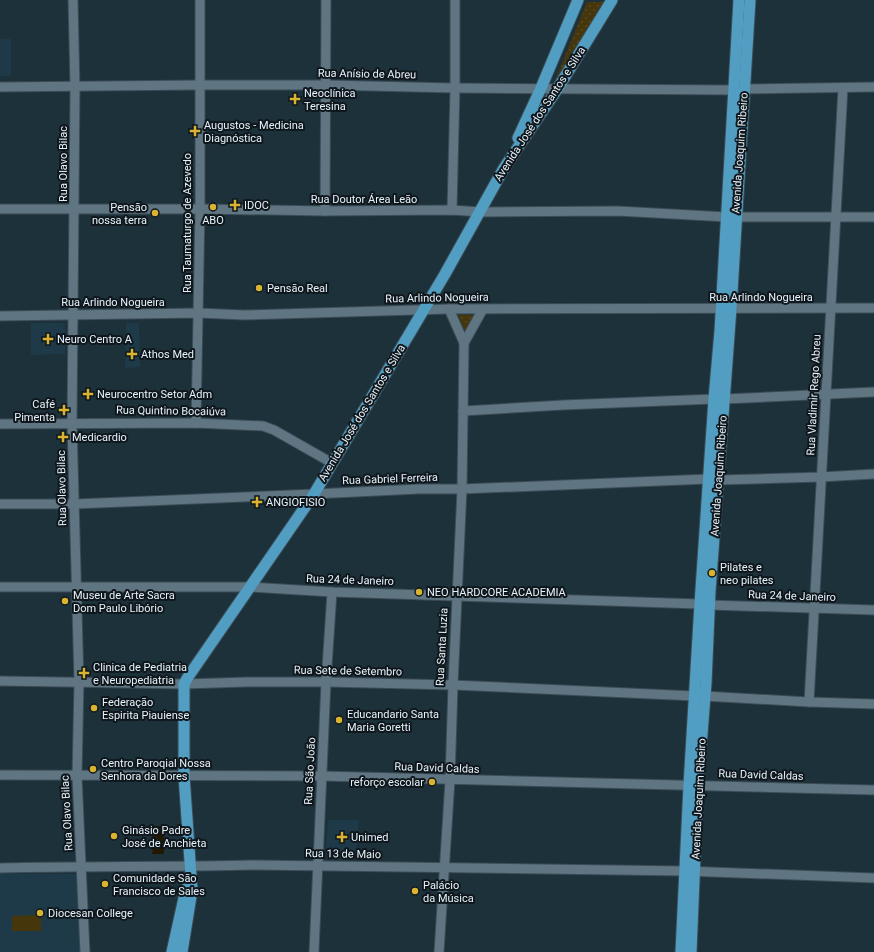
<svg xmlns="http://www.w3.org/2000/svg" width="874" height="952" viewBox="0 0 874 952" font-family="Roboto,sans-serif">
	<style>
		.built { fill: #1e3a49 }
		.grass { fill: url(#grass-dots) }
		.pitch { fill: #45370b }
		.water { fill: url(#water-ripples) }
		.lines { fill: none; stroke-linecap: round; stroke-linejoin: round }
		.minor-casing { stroke: #3b4c56; stroke-width: 11 }
		.major-casing { stroke: #3b4c56; stroke-width: 13 }
		.minor { stroke: #5f7581; stroke-width: 9 }
		.major { stroke: #519ec2; stroke-width: 11 }
		.poi-dot { fill: #dab333; stroke: #0f171c; stroke-width: 1.5 }
		.labels { text-anchor: middle; dominant-baseline: central; stroke-width: 4; stroke-linejoin: round; paint-order: stroke }
		.street-label { font-size: 11px; fill: #e6f2fa; stroke: #0f171c }
		.poi-label { font-size: 11px; fill: #e6f2fa; stroke: #0f171c; text-anchor: start }
	</style>
	<defs>
		<pattern id="grass-dots" width="8" height="8" patternUnits="userSpaceOnUse"><rect width="8" height="8" fill="#45370b"/><path d="M2 2h.1M6 6h.1" fill="none" stroke="#574b23" stroke-width="1.8" stroke-linecap="round"/></pattern>
		<pattern id="water-ripples" width="26" height="14" patternUnits="userSpaceOnUse"><rect width="26" height="14" fill="#211800"/><path d="M2 4q2-2 4 0t4 0M15 11q2-2 4 0t4 0" fill="none" stroke="#413a26"/></pattern>
	</defs>
	<rect width="100%" height="100%" fill="#1d313b"/>
	<g class="built">
		<rect x="0" y="39" width="11" height="37"/>
		<path d="M31,323H65V354L31,355Z"/>
		<path d="M126,323H139L140,367L125,368Z"/>
		<path d="M328,820H359L356,855L326,854Z"/>
		<path d="M0,873L78,874L80,952H0Z"/>
	</g>
	<g class="grass">
		<path d="M587,2H610L558,83H554Z"/>
		<path d="M458,315H477L469,341Z"/>
	</g>
	<path class="pitch" d="M41,915V931H12V916Z"/>
	<rect class="water" x="152" y="826" width="12" height="28"/>
	<g class="lines">
		<defs>
			<g id="minor">
				<path d="M73,0L75,87L72,423L79,682L77,776L85,952"/>
				<path d="M0,87L200,85H325L455,88L734,90"/>
				<path d="M744,89L874,87"/>
				<path d="M0,209H200L325,211L452,210L481,212L618,211L727,217H874"/>
				<path d="M452,210L455,88V0"/>
				<path d="M325,211L326,0"/>
				<path d="M0,316L199,313L244,315L449,309L874,308"/>
				<path d="M464,343L483,309"/>
				<path d="M724,399L874,392"/>
				<path d="M463,411L563,405L714,399"/>
				<path d="M196,423L200,209V0"/>
				<path d="M0,424L196,423L263,426L274,430L332,463"/>
				<path d="M719,480L821,477L874,474"/>
				<path d="M0,504H75L314,494L419,489H462L708,479"/>
				<path d="M0,587H251L332,592L700,604"/>
				<path d="M710,605L874,610"/>
				<path d="M0,681L184,684L247,682H326L453,685L695,696"/>
				<path d="M704,696L809,702L874,704"/>
				<path d="M809,702L843,88"/>
				<path d="M0,775L321,776L874,790"/>
				<path d="M0,868C85,866 169,867 254,865L685,871L874,878"/>
				<path d="M314,952L326,682L332,592"/>
				<path d="M439,952L450,780L453,685L462,489L464,343L449,309"/>
			</g>
			<g id="major">
				<path d="M518,138L541,88L578,0"/>
				<path d="M172,952L186,889"/>
				<path d="M182,952L192,890L184,776V684L188,677L314,494L445,274L504,168L558,88L612,0"/>
				<path d="M681,952L689,785L700,604L714,399L720,331L739,0"/>
				<path d="M691,952L698,785L706,683L710,591L731,308L750,0"/>
			</g>
		</defs>
		<use href="#minor" class="minor-casing"/>
		<use href="#major" class="major-casing"/>
		<use href="#minor" class="minor"/>
		<use href="#major" class="major"/>
	</g>
	<g class="poi-dot">
		<path d="M293 93h4v4h4v4h-4v4h-4v-4h-4v-4h4z"/>
		<path d="M193 125h4v4h4v4h-4v4h-4v-4h-4v-4h4z"/>
		<path d="M233 199h4v4h4v4h-4v4h-4v-4h-4v-4h4z"/>
		<circle cx="213" cy="207" r="4"/>
		<circle cx="155" cy="213" r="4"/>
		<circle cx="259" cy="288" r="4"/>
		<path d="M46 333h4v4h4v4h-4v4h-4v-4h-4v-4h4z"/>
		<path d="M130 348h4v4h4v4h-4v4h-4v-4h-4v-4h4z"/>
		<path d="M86 388h4v4h4v4h-4v4h-4v-4h-4v-4h4z"/>
		<path d="M62 404h4v4h4v4h-4v4h-4v-4h-4v-4h4z"/>
		<path d="M61 431h4v4h4v4h-4v4h-4v-4h-4v-4h4z"/>
		<path d="M255 496h4v4h4v4h-4v4h-4v-4h-4v-4h4z"/>
		<circle cx="712" cy="573" r="4"/>
		<circle cx="419" cy="592" r="4"/>
		<circle cx="65" cy="601" r="4"/>
		<path d="M82 667h4v4h4v4h-4v4h-4v-4h-4v-4h4z"/>
		<circle cx="94" cy="708" r="4"/>
		<circle cx="339" cy="720" r="4"/>
		<circle cx="93" cy="769" r="4"/>
		<circle cx="432" cy="782" r="4"/>
		<circle cx="114" cy="836" r="4"/>
		<path d="M340 831h4v4h4v4h-4v4h-4v-4h-4v-4h4z"/>
		<circle cx="105" cy="884" r="4"/>
		<circle cx="415" cy="891" r="4"/>
		<circle cx="40" cy="913" r="4"/>
	</g>
	<g class="labels">
		<g class="street-label">
			<text transform="translate(367 74) rotate(1)">Rua Anísio de Abreu</text>
			<text transform="translate(540 114) rotate(-57)">Avenida José dos Santos e Silva</text>
			<text transform="translate(740 153) rotate(-86)">Avenida Joaquim Ribeiro</text>
			<text transform="translate(63 164) rotate(-90)">Rua Olavo Bilac</text>
			<text x="364" y="199">Rua Doutor Área Leão</text>
			<text transform="translate(187 223) rotate(-90)">Rua Taumaturgo de Azevedo</text>
			<text x="761" y="297">Rua Arlindo Nogueira</text>
			<text transform="translate(437 298) rotate(-1)">Rua Arlindo Nogueira</text>
			<text x="113" y="302">Rua Arlindo Nogueira</text>
			<text transform="translate(814 395) rotate(-87)">Rua Vladimir Rego Abreu</text>
			<text transform="translate(171 411) rotate(1)">Rua Quintino Bocaiúva</text>
			<text transform="translate(362 413) rotate(-59)">Avenida José dos Santos e Silva</text>
			<text transform="translate(719 476) rotate(-86)">Avenida Joaquim Ribeiro</text>
			<text transform="translate(390 479) rotate(-2)">Rua Gabriel Ferreira</text>
			<text transform="translate(62 488) rotate(-91)">Rua Olavo Bilac</text>
			<text transform="translate(350 580) rotate(2)">Rua 24 de Janeiro</text>
			<text transform="translate(792 596) rotate(2)">Rua 24 de Janeiro</text>
			<text transform="translate(442 647) rotate(-87)">Rua Santa Luzia</text>
			<text transform="translate(348 671) rotate(1)">Rua Sete de Setembro</text>
			<text transform="translate(437 768) rotate(2)">Rua David Caldas</text>
			<text transform="translate(310 771) rotate(-87)">Rua São João</text>
			<text transform="translate(761 775) rotate(2)">Rua David Caldas</text>
			<text transform="translate(699 799) rotate(-87)">Avenida Joaquim Ribeiro</text>
			<text transform="translate(67 813) rotate(-93)">Rua Olavo Bilac</text>
			<text transform="translate(343 854) rotate(1)">Rua 13 de Maio</text>
		</g>
		<g class="poi-label">
			<text x="304" y="93">Neoclínica<tspan x="304" dy="13">Teresina</tspan></text>
			<text x="204" y="125">Augustos - Medicina<tspan x="204" dy="13">Diagnóstica</tspan></text>
			<text x="244" y="205">IDOC</text>
			<text x="147" y="207" text-anchor="end">Pensão<tspan x="147" dy="13">nossa terra</tspan></text>
			<text x="213" y="220" text-anchor="middle">ABO</text>
			<text x="267" y="288">Pensão Real</text>
			<text x="57" y="339">Neuro Centro A</text>
			<text x="141" y="354">Athos Med</text>
			<text x="97" y="394">Neurocentro Setor Adm</text>
			<text x="55" y="404" text-anchor="end">Café<tspan x="55" dy="13">Pimenta</tspan></text>
			<text x="72" y="437">Medicardio</text>
			<text x="266" y="502">ANGIOFISIO</text>
			<text x="720" y="567">Pilates e<tspan x="720" dy="13">neo pilates</tspan></text>
			<text x="427" y="592">NEO HARDCORE ACADEMIA</text>
			<text x="73" y="595">Museu de Arte Sacra<tspan x="73" dy="13">Dom Paulo Libório</tspan></text>
			<text x="93" y="667">Clinica de Pediatria<tspan x="93" dy="13">e Neuropediatria</tspan></text>
			<text x="102" y="702">Federação<tspan x="102" dy="13">Espirita Piauiense</tspan></text>
			<text x="347" y="714">Educandario Santa<tspan x="347" dy="13">Maria Goretti</tspan></text>
			<text x="101" y="763">Centro Paroqial Nossa<tspan x="101" dy="13">Senhora da Dores</tspan></text>
			<text x="424" y="782" text-anchor="end">reforço escolar</text>
			<text x="122" y="830">Ginásio Padre<tspan x="122" dy="13">José de Anchieta</tspan></text>
			<text x="351" y="837">Unimed</text>
			<text x="113" y="878">Comunidade São<tspan x="113" dy="13">Francisco de Sales</tspan></text>
			<text x="423" y="885">Palácio<tspan x="423" dy="13">da Música</tspan></text>
			<text x="48" y="913">Diocesan College</text>
		</g>
	</g>
</svg>
